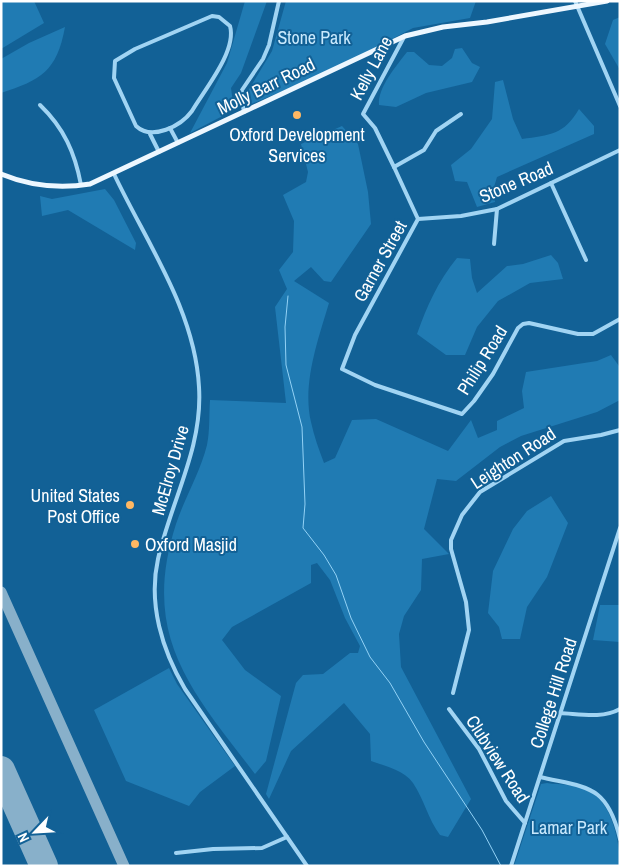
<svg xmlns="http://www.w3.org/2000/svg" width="621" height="867" viewBox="0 0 621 867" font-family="'Archivo Narrow',sans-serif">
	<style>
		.green { fill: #207bb3 }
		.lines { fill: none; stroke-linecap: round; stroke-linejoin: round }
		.stream { stroke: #93d2f6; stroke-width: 1 }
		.taxiway { stroke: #88b0ca; stroke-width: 11 }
		.runway { stroke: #88b0ca; stroke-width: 28 }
		.minor { stroke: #a1d4f3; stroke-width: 4 }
		.major { stroke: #edf7ff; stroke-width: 5 }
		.poi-dot { fill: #ffb863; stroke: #126196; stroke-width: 2 }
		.labels { text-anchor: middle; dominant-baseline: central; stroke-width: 4; stroke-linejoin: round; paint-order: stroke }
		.park-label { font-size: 18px; fill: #c9e9fd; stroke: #126196 }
		.street-label { font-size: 18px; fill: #fff; stroke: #126196 }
		.poi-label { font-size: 18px; fill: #fff; stroke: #126196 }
	</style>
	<rect width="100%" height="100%" fill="#126196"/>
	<g class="green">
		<path d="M1,1H34L44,23L1,49Z"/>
		<path d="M245,1H267L241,73L231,88L234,110L190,133L227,63Z"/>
		<path d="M286,1H476L470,18L413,28L335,69L249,105L246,96L248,91L272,51Z"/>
		<path d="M620,17V70L605,44L613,20Z"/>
		<path d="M65,27C57,71 41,80 1,93V59L29,43Z"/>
		<path d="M462,48L472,63L480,67L472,82L426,93L396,107L379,105C377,88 397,65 407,52H414L429,65L442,66L452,58L455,49Z"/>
		<path d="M503,80L513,119L522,139C550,135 564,135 579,109L594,126V134L497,177L494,187L495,202L477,207L467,182L455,181L451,165L471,149L492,119L495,82Z"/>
		<path d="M342,126L358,144L368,192L371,224L331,282L324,281L311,267L294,281L329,303C318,340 302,384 311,422C314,436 319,450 324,463L335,458L352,420L376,419L448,451L471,420L478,438L497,430V421L524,408L522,391L526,372L597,361L611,355L619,366L620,400L597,412L521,436L500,447L456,481L437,479L424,529L449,554L422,559L421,590L404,616L399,634L401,667L471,799L448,837L440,835C428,819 424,799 413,783C404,770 385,766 371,761L370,734L344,703L291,751L269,799L266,794L296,683L303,675L323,674L350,653H358L360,646L345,618L330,580L317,563L311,565V583L232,627L222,640L245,670L281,696L266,761L255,774C191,690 140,636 176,524C185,497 200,473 207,445C210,431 209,414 210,400L286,403L275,307L287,289L279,270L293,252L294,221L283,195L306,182L308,172L301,144Z"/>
		<path d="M105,189L114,200L136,243L135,250L68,210L42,216L40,196L52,199Z"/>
		<path d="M551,255L558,263L563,279L530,283L498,301L477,327L465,355H446L417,334C427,306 438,281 457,258L470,259L472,278L477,293L507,266L523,264Z"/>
		<path d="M551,496L568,523L547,577L527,607L520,639H502L499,627L488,613L493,571L513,529L527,511Z"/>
		<path d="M600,605H620V642L593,640Z"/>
		<path d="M169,668L177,684L235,766L200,792L189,806L126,781L94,710Z"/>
		<path d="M547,783C560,785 578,784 590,791C612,804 620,842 620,866H514L541,784Z"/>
	</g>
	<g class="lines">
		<path class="stream" d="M288,296L285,327L286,365L302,427L305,504L303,528L324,555L336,575L351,618L370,657L390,683L424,742L482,830L501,866"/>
		<path class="taxiway" d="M1,592L124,866"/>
		<path class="runway" d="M1,770L44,866"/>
		<g class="minor">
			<path d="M575,1L620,106"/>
			<path d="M212,16L219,17L230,26C237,51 205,89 192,111C181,126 152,141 136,126L114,78L115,61L135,49Z"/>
			<path d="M404,37L363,114L375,128L394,167L424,150L436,131L461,114"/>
			<path d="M40,105C64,128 75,153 81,185"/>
			<path d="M244,112L241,96L242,90L263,59L269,45L279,1"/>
			<path d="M170,128L178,143"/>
			<path d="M150,134L159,152"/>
			<path d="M394,167L418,219L355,335L342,369L375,385L462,414L474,401L493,374L518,328L523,324L529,323L578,334H593L620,319"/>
			<path d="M114,174C146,242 195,310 199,387C203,448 171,501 158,559C148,604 162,650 185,689L307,866"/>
			<path d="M551,183L586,260"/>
			<path d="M418,219L461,216L497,209L620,150"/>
			<path d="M494,244L497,209"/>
			<path d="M453,693L469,630L466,602L451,549V540L462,515L480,492L564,441L601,435L620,430"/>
			<path d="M449,709L479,749L506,801L525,823"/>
			<path d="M560,713C580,714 602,719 620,709"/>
			<path d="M540,777C587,788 607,784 620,839"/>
			<path d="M176,853L213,849L262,848L287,837"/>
			<path d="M511,866L620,528"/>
		</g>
		<path class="major" d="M1,174C30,186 59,189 90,184L405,36L443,27L487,22L607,1"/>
	</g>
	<g class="poi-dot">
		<circle cx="297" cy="115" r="5"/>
		<circle cx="130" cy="505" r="5"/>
		<circle cx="135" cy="544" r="5"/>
	</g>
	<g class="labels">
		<g class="park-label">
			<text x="314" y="37">Stone Park</text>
			<text x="569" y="827">Lamar Park</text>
		</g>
		<g class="street-label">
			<text transform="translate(371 68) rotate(-62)">Kelly Lane</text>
			<text transform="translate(266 86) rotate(-26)">Molly Barr Road</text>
			<text transform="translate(516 182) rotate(-23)">Stone Road</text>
			<text transform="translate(380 261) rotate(-61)">Garner Street</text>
			<text transform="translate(482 360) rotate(-58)">Philip Road</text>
			<text transform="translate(513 458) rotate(-33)">Leighton Road</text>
			<text transform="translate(170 470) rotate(-74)">McElroy Drive</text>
			<text transform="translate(553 693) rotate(-72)">College Hill Road</text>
			<text transform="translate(498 759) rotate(57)">Clubview Road</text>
		</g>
		<g class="poi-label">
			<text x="297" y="134">Oxford Development<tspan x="297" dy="21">Services</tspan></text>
			<text x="120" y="495" text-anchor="end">United States<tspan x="120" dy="21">Post Office</tspan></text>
			<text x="145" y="544" text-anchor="start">Oxford Masjid</text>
		</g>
	</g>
	<rect width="621" height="867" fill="none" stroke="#ffffff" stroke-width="5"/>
	<g transform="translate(35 832) rotate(245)" stroke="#126196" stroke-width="4" paint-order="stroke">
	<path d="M0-4L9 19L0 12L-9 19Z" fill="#ffffff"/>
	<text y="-8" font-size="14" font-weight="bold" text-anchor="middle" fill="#ffffff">N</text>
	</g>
</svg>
